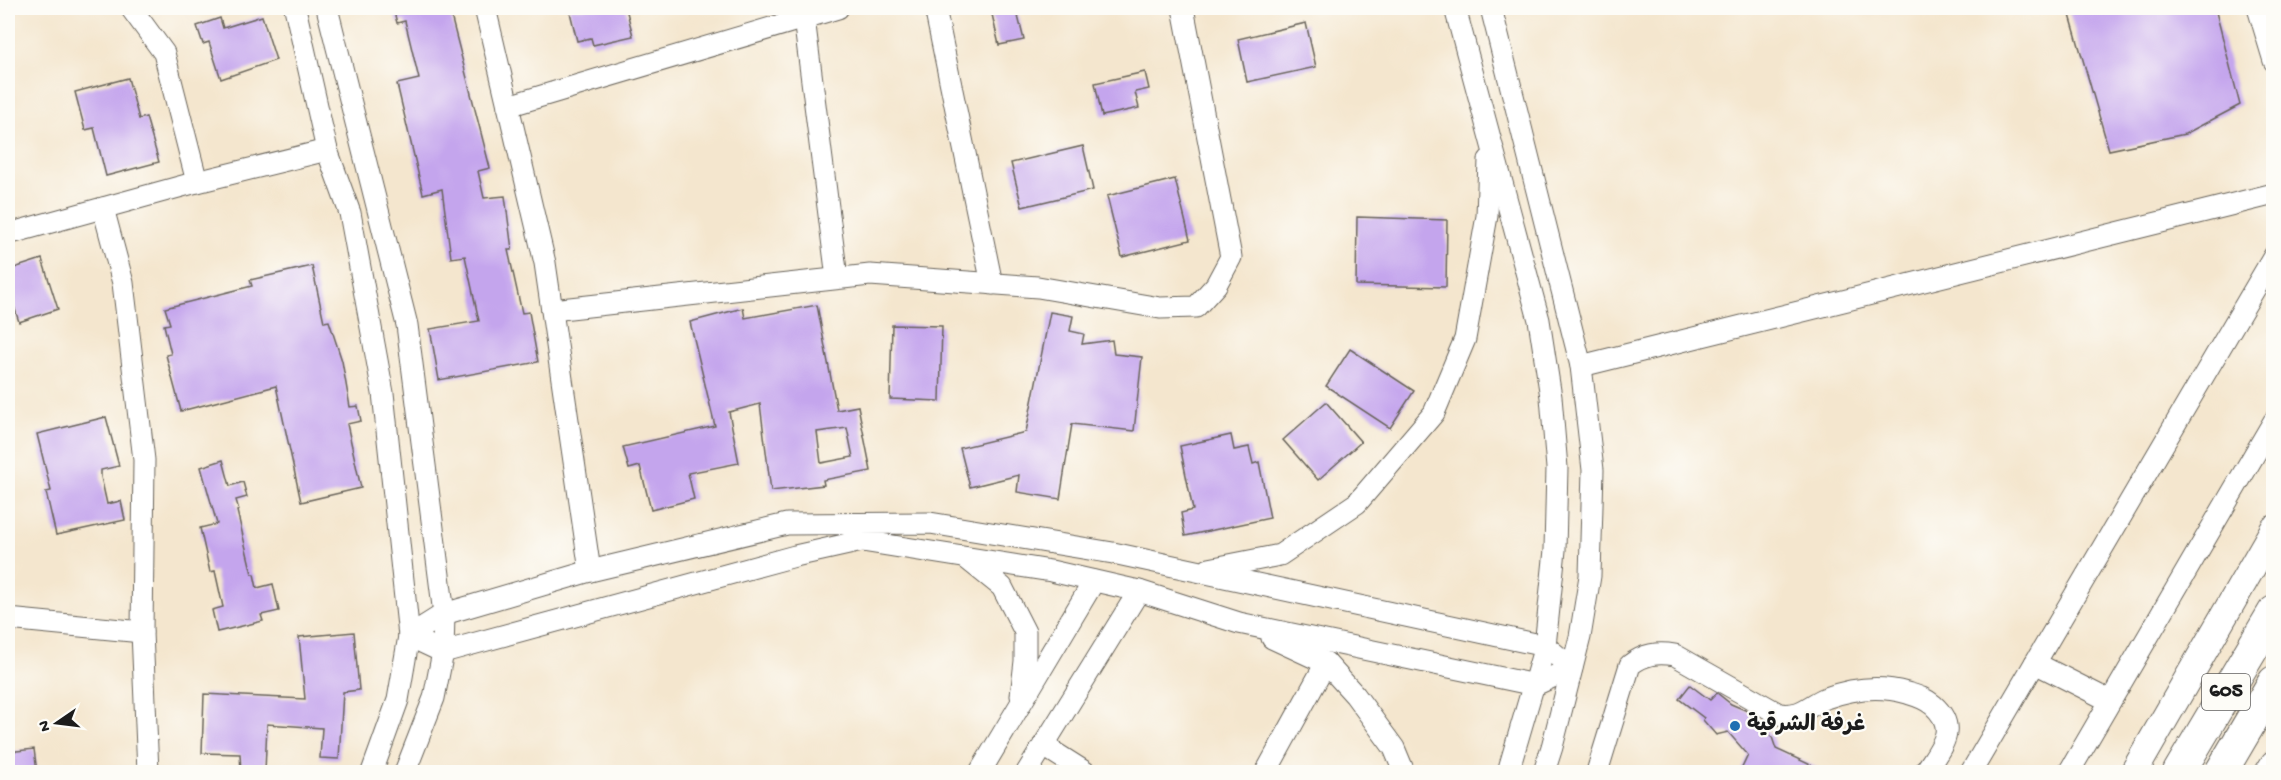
<svg xmlns="http://www.w3.org/2000/svg" width="2281" height="780" viewBox="0 0 2281 780" font-family="'Gochi Hand','Playpen Sans Arabic',sans-serif">
	<style>
		.building { fill: #c4a5ed; fill-rule: evenodd }
		.lines { fill: none; stroke-linecap: round; stroke-linejoin: round }
		.minor-casing { stroke: #68635a; stroke-width: 23 }
		.major-casing { stroke: #68635a; stroke-width: 29 }
		.highway-casing { stroke: #68635a; stroke-width: 34 }
		.minor { stroke: #fff; stroke-width: 21 }
		.major { stroke: #fff; stroke-width: 27 }
		.highway { stroke: #fff; stroke-width: 32 }
		.poi-dot { fill: #1f6fb2; stroke: #fdfcf7; stroke-width: 2 }
		.labels { text-anchor: middle; dominant-baseline: central; stroke-width: 4.5; stroke-linejoin: round; paint-order: stroke }
		.shield { fill: #fdfcf7; stroke: #605f5e; stroke-width: 1.5 }
		.shield-label { font-size: 21px; font-weight: bold; fill: #1c1c1c }
		.poi-label { font-size: 22px; font-weight: bold; fill: #1c1c1c; stroke: #fdfcf7; text-anchor: start }
	</style>
	<rect width="100%" height="100%" fill="#fdfcf7"/>
	<filter id="ink" filterUnits="userSpaceOnUse"><feTurbulence type="fractalNoise" baseFrequency=".0167" numOctaves="2"/><feDisplacementMap in="SourceGraphic" scale="12" xChannelSelector="R" yChannelSelector="G"/><feConvolveMatrix kernelMatrix="1 2 1 2 8 2 1 2 1" color-interpolation-filters="sRGB"/></filter>
	<filter id="wash" filterUnits="userSpaceOnUse"><feTurbulence type="fractalNoise" baseFrequency=".008" numOctaves="4" result="noise"/><feDisplacementMap in="SourceGraphic" scale="24" xChannelSelector="R" yChannelSelector="G"/><feGaussianBlur stdDeviation="1.35" result="paint"/><feColorMatrix in="noise" values="0 0 0 0 0 0 0 0 0 0 0 0 0 0 0 0 0 1.4 0 .05"/><feComposite in="paint" operator="in"/></filter>
	<g filter="url(#wash)">
		<rect width="100%" height="100%" fill="#f4e6ce"/>
		<g id="blocks">
			<g class="building">
				<path d="M393,8H449L490,168L478,171L484,198L505,196L512,250H508L522,313L529,312L538,362L439,380L430,329L479,321L465,256L451,258L442,189L423,194L397,84L419,79L405,21L397,23Z"/>
				<path d="M569,8H626L633,36L593,45L591,38L577,41Z"/>
				<path d="M1002,8H1016L1024,40L999,45L991,10Z"/>
				<path d="M2068,8H2215L2240,105L2185,134L2109,150Z"/>
				<path d="M262,16L276,60L221,79L209,42L203,44L197,26L220,18L223,28Z"/>
				<path d="M1306,23L1316,67L1247,82L1238,39Z"/>
				<path d="M1145,72L1149,89L1135,92L1139,108L1102,116L1095,83Z"/>
				<path d="M128,78L139,119L146,117L159,162L106,176L94,128L85,130L75,92Z"/>
				<path d="M1083,146L1093,190L1022,207L1011,163Z"/>
				<path d="M1175,179L1190,240L1122,257L1107,196Z"/>
				<path d="M1357,217L1447,220L1446,287L1356,285Z"/>
				<path d="M42,259L58,309L19,322L8,287V270Z"/>
				<path d="M312,266L324,322L329,321L342,361L350,407L358,406L361,421L347,424L361,488L301,502L276,386L181,411L166,355L171,354L164,325L170,324L165,308L252,286L250,280Z"/>
				<path d="M817,305L837,410L858,406L871,471L823,480L824,485L771,491L760,404L729,412L739,463L688,473L694,499L651,510L640,466L629,469L623,447L715,426L690,322L743,308L745,318ZM847,428L853,457L821,463L817,432Z"/>
				<path d="M1050,312L1073,316L1070,331L1084,334L1082,344L1112,340L1114,354L1142,357L1134,431L1072,424L1060,499L1017,492L1019,475L970,487L960,448L1026,432Z"/>
				<path d="M892,325L942,326L940,401L890,399Z"/>
				<path d="M1350,349L1414,391L1390,428L1326,386Z"/>
				<path d="M1326,402L1361,442L1318,480L1283,440Z"/>
				<path d="M106,417L119,466L101,470V477L107,504L121,501L125,520L56,535L46,492L51,491L37,434Z"/>
				<path d="M1231,435L1234,450L1249,447L1253,464L1259,462L1270,518L1185,536L1181,513L1193,510L1180,446Z"/>
				<path d="M223,460L230,486L243,482L247,497L236,500L239,510L237,511L252,574H254L257,588L273,584L279,611L261,615L263,621L217,632L212,610L223,607L215,571L210,572L200,528L217,524L201,467Z"/>
				<path d="M354,632L359,690L343,692L339,759L320,758L322,728L267,724L265,772H241L240,754L202,753L204,694L305,699L299,637Z"/>
				<path d="M1690,685L1710,700L1717,693L1731,704L1752,713L1772,737L1776,749L1826,772H1740L1748,755L1728,732L1716,735L1703,720L1704,718L1679,699Z"/>
				<path d="M34,749L37,772H8V752Z"/>
			</g>
		</g>
	</g>
	<g filter="url(#ink)">
		<use href="#blocks" fill-opacity="0" stroke="#68635a" stroke-width="1.5"/>
		<g class="lines">
			<defs>
				<g id="minor">
					<path d="M131,8L164,53L197,182"/>
					<path d="M295,8L327,150L350,213L383,393L409,636L398,700L372,772"/>
					<path d="M327,8L407,325L444,614L443,652L434,698L405,772"/>
					<path d="M485,8L545,263L590,571"/>
					<path d="M935,8L992,284"/>
					<path d="M1455,8L1539,320L1551,397L1557,468L1555,550L1545,646L1508,772"/>
					<path d="M1491,8L1581,366L1593,470L1590,576L1580,637L1552,747L1544,772"/>
					<path d="M2258,8L2274,61"/>
					<path d="M804,18L837,278"/>
					<path d="M508,106L838,8"/>
					<path d="M103,208L123,283L144,460L142,632L148,772"/>
					<path d="M8,234L197,182L327,150"/>
					<path d="M552,310L870,275L1038,287L1160,308L1196,307L1216,285L1231,257L1183,8"/>
					<path d="M1581,366L2274,194"/>
					<path d="M930,523L1113,553L1545,646L1572,668L1535,685L1239,623L1139,591L1051,571L862,541L795,556L443,652L409,636L444,614L590,571L787,524Z"/>
					<path d="M966,558L1002,587L1025,632V661L1021,696"/>
					<path d="M1209,569L1280,555L1357,503L1434,413L1465,339L1487,216L1489,160"/>
					<path d="M8,619L142,632"/>
					<path d="M1272,638L1326,663L1355,695L1394,748L1404,772"/>
					<path d="M2035,663L2110,701"/>
					<path d="M1044,746L1085,772"/>
					<path d="M980,772L1094,581"/>
					<path d="M1027,772L1139,591"/>
					<path d="M1266,772L1326,663"/>
					<path d="M1597,772L1630,665C1644,654 1657,652 1675,655L1779,714C1802,717 1807,706 1826,698C1853,688 1880,685 1907,693C1917,696 1925,698 1933,705C1960,729 1940,748 1925,772"/>
					<path d="M1971,772L2274,256"/>
					<path d="M2069,772L2274,421"/>
				</g>
				<g id="major">
					<path d="M2134,772L2274,529"/>
					<path d="M2269,772L2274,764"/>
				</g>
				<g id="highway">
					<path d="M2179,772L2274,612"/>
					<path d="M2221,772L2274,682"/>
				</g>
			</defs>
			<use href="#minor" class="minor-casing"/>
			<use href="#major" class="major-casing"/>
			<use href="#highway" class="highway-casing"/>
			<use href="#minor" class="minor"/>
			<use href="#major" class="major"/>
			<use href="#highway" class="highway"/>
		</g>
	</g>
	<circle class="poi-dot" cx="1735" cy="726" r="6"/>
	<g class="labels">
		<rect class="shield" x="2202" y="674" width="48" height="36" rx="4.5"/>
		<g class="shield-label">
			<text x="2226" y="692">605</text>
		</g>
		<g class="poi-label">
			<text x="1747" y="726">غرفة الشرقية</text>
		</g>
	</g>
	<rect width="2281" height="780" fill="none" stroke="#fdfcf7" stroke-width="30"/>
	<g transform="translate(57 723) rotate(256)" stroke="#fdfcf7" stroke-width="4.5" paint-order="stroke">
	<path d="M0-4.5L10 22L0 15L-10 22Z" fill="#1c1c1c"/>
	<text y="-9" font-size="16" font-weight="bold" text-anchor="middle" fill="#1c1c1c">N</text>
	</g>
</svg>
